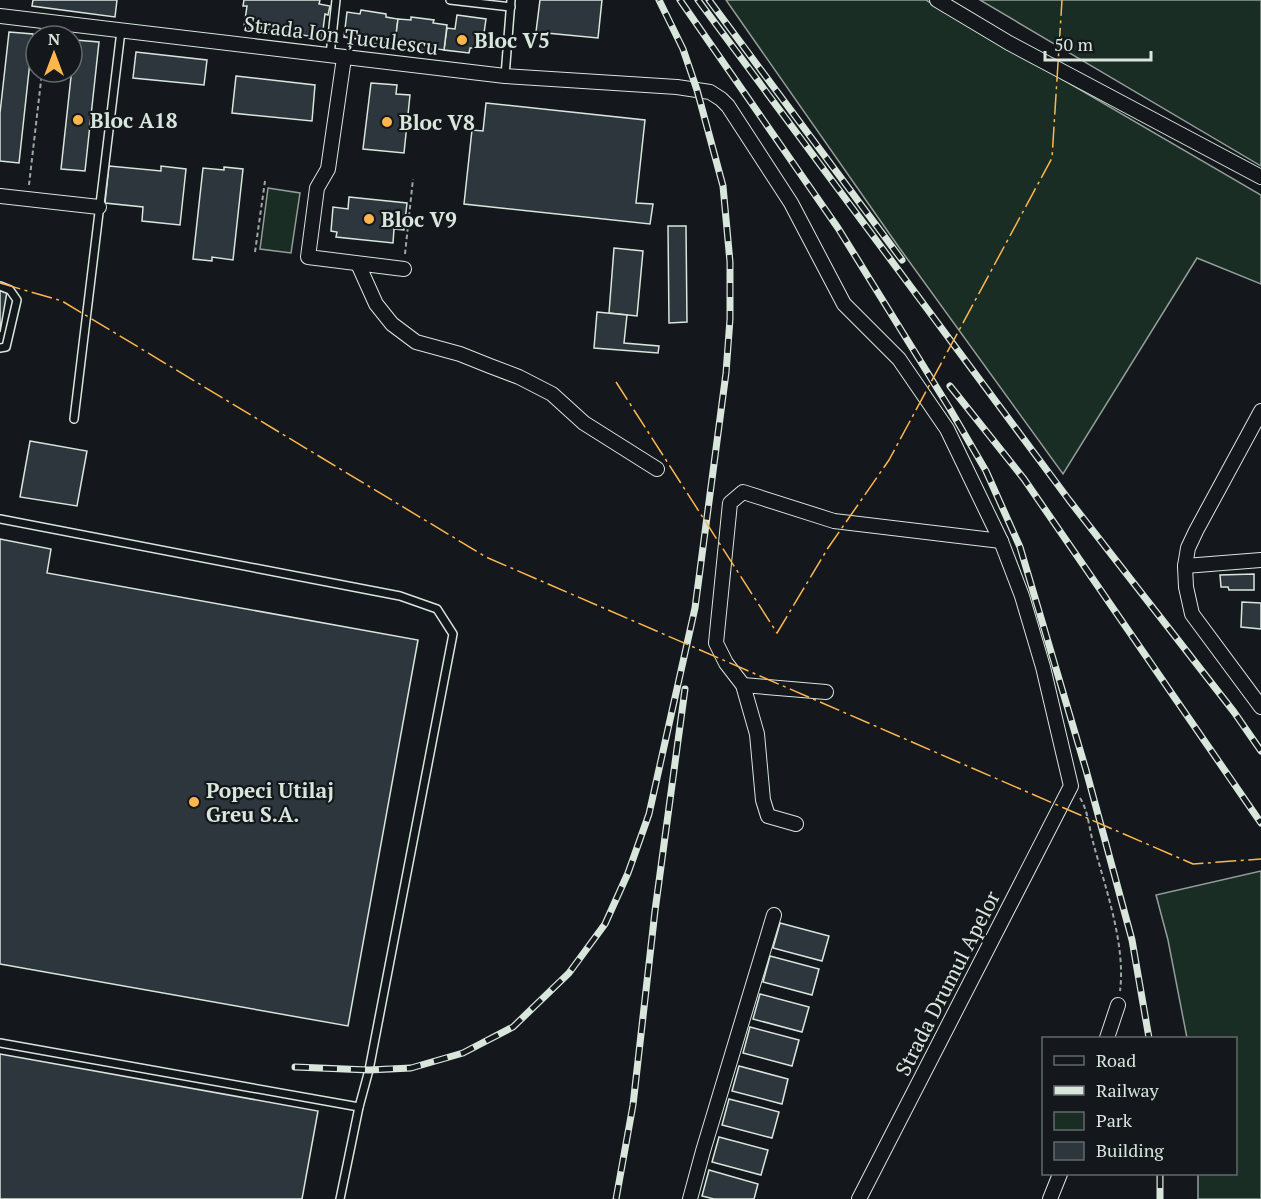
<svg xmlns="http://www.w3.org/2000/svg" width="1261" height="1199" viewBox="0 0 1261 1199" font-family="'PT Serif',serif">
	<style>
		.green { fill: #1a2d24; stroke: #939e99; stroke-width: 1.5 }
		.building { fill: #2c363c; stroke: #d8e6dc; stroke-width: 1.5 }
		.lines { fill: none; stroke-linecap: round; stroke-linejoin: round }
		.lane-casing { stroke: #d8e6dc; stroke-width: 10 }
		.street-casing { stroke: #d8e6dc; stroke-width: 16 }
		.path { stroke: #9da8a2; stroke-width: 2; stroke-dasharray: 4.5 3; stroke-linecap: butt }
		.lane { stroke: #14181c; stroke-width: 7 }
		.street { stroke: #14181c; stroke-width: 14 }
		.rail-casing { stroke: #d8e6dc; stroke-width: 7 }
		.rail { stroke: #14181c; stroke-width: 4.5; stroke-dasharray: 14; stroke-linecap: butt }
		.power { stroke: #ffb74d; stroke-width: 1.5; stroke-dasharray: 21 4.5 3 4.5; stroke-linecap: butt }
		.poi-dot { fill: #ffb74d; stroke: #14181c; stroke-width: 2 }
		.labels { text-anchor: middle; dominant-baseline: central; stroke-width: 4.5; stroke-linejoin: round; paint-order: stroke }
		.street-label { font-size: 21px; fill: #d8e6dc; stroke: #14181c }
		.poi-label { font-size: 21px; font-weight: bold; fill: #d8e6dc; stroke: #14181c; text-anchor: start }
	</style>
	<rect width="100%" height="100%" fill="#14181c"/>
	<g class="green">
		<path d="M726,0H926L1261,195V284L1197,258L1063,474L898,246Z"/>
		<path d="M980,0H1261V166Z"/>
		<path d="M268,188L300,193L291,253L260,249Z"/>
		<path d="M1261,871V1199H1198V1174H1236V1038H1187L1168,940L1156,895Z"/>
	</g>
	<g class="building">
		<path d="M33,0H117L115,17L32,6Z"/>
		<path d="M244,0H320L319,4L330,6L328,15L325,14L322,38L261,29V26L249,24V28L244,27L247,6H243Z"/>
		<path d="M540,0H602L598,38L536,32Z"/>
		<path d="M361,10L386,14V17L398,19L395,43L382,42L381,45L357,42V39L344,37L347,12L360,14Z"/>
		<path d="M457,15L486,19L484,33H481L479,48H470L469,53L444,50L447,28L455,29Z"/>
		<path d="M411,17L434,20L433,23L447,25L444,50L431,48V52L408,48V45L395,43L398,19L411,20Z"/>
		<path d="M9,32L33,34L19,163L0,161V113Z"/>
		<path d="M75,40L99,42L85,171L61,169Z"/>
		<path d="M136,52L207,60L204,85L133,78Z"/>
		<path d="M236,76L315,85L312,121L232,113Z"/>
		<path d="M371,83L397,85L396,94L410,95L404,153L363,149Z"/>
		<path d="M486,103L645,120L636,203L653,204L650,224L464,204L472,130L483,131Z"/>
		<path d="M109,166L161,171V166L186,169L180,225L142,221L143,207L105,203Z"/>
		<path d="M224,167L243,169L233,260L212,257V261L193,259L203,168L224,170Z"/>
		<path d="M349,197L407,203L404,230L394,229L393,243L336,237L337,232L331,231L333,207L348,209Z"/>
		<path d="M668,226H686L687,322L669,323Z"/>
		<path d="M614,248L643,251L637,316L609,313Z"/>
		<path d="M0,291L7,292L0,332Z"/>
		<path d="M597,312L627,315L624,343L659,346L658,353L594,348Z"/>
		<path d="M30,441L87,451L77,506L20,497Z"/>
		<path d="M0,539L51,549L47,573L418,640L348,1026L0,964Z"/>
		<path d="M1254,574V590H1229L1228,587H1221L1220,575Z"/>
		<path d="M1242,602L1261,603V629L1241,627Z"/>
		<path d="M780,923L829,936L822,961L773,948Z"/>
		<path d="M770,956L819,969L812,995L763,982Z"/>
		<path d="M760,994L809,1007L802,1032L753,1019Z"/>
		<path d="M750,1027L799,1040L792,1066L743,1053Z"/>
		<path d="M0,1054L318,1111L302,1199H0Z"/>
		<path d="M739,1066L788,1079L782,1104L732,1091Z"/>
		<path d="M729,1099L779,1112L772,1138L722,1125Z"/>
		<path d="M719,1137L768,1150L761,1175L712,1162Z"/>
		<path d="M709,1170L758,1184L754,1199H714L702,1196Z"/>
	</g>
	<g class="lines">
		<defs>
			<g id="lane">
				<path d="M450,0L511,7"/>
				<path d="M330,55L336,0"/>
				<path d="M505,76L511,0"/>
				<path d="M0,286L10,290L17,300L6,347L0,348"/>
				<path d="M74,419L121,31"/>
				<path d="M0,519L400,596L437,609L453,634L369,1070L359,1107L340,1199"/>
				<path d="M0,1043L359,1107"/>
			</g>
			<g id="street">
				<path d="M937,0L1009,43L1261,177"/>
				<path d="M0,16L505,76L677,87L710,92L721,99L728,106L791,203L844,304L899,359L947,429L1001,541L1022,596L1043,667L1071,786L859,1199"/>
				<path d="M344,58L328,169L317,188L308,257L404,269"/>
				<path d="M0,196L99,207"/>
				<path d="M358,264L376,304L392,324L416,342L460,354L490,366L519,377L552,394L584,423L657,469"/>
				<path d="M1261,411L1196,531L1188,548L1185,566L1186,587L1192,614L1261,707"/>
				<path d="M1185,566L1261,560"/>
				<path d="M743,685L826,692"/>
				<path d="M796,824L768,816L763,800L757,734L743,685L726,663L716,643L730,503L743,492L834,521L1001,541"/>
				<path d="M1107,1038L1118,1005"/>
				<path d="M690,1199L703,1151L774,915"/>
				<path d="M1050,1199L1060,1174"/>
			</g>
		</defs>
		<use href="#lane" class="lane-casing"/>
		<use href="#street" class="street-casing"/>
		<g class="path">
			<path d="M29,185L42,72"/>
			<path d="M255,252L265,181"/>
			<path d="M405,254L413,179"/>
			<path d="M1080,798C1088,810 1089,828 1093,842C1105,887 1126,944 1120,991"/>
		</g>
		<use href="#lane" class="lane"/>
		<use href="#street" class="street"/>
		<defs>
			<g id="rail">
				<path d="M680,0L838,228L950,409L986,471L1020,547L1086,770L1132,940L1149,1038"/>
				<path d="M698,0L1069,500L1234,712L1261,751"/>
				<path d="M709,0L902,260"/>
				<path d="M950,386L1024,479L1261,823"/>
				<path d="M295,1067L369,1070L411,1068L463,1053L513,1027L569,973L605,924L628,873L649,814L695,608L726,373L730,319V262L723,186L697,90L683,49L659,0"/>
				<path d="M1160,1174V1199"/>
				<path d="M616,1199L633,1105L655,911L685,689"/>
			</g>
		</defs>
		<use href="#rail" class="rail-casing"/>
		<use href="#rail" class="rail"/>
		<g class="power">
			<path d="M0,283L62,301L486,557L1193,864L1261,859"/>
			<path d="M616,382L777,633L828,548L889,460L1052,158L1062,0"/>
		</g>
	</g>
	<g class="poi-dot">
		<circle cx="462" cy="40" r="6"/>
		<circle cx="78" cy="120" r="6"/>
		<circle cx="387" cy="122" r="6"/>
		<circle cx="369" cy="219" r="6"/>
		<circle cx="194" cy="802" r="6"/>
	</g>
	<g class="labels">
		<g class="street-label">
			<text transform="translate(341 35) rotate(7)">Strada Ion Țuculescu</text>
			<text transform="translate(947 983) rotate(-63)">Strada Drumul Apelor</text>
		</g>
		<g class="poi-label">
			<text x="474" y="40">Bloc V5</text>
			<text x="90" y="120">Bloc A18</text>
			<text x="399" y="122">Bloc V8</text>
			<text x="381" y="219">Bloc V9</text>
			<text x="206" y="790">Popeci Utilaj<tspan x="206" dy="24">Greu S.A.</tspan></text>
		</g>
	</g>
	<rect x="1042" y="1037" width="195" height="138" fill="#14181c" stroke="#626a69" stroke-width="1.5"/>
	<rect x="1054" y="1056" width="30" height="9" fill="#14181c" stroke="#626a69" stroke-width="1.5"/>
	<text x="1096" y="1067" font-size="18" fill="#d8e6dc">Road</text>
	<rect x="1054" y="1086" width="30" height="9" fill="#d8e6dc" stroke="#626a69" stroke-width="1.5"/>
	<text x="1096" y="1097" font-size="18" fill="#d8e6dc">Railway</text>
	<rect x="1054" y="1112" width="30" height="18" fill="#1a2d24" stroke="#626a69" stroke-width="1.5"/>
	<text x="1096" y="1127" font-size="18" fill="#d8e6dc">Park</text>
	<rect x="1054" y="1142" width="30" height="18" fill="#2c363c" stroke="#626a69" stroke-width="1.5"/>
	<text x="1096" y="1157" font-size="18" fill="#d8e6dc">Building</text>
	<g transform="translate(54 54)"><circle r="28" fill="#14181c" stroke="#626a69" stroke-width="1.5"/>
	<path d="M0-4.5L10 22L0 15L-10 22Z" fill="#ffb74d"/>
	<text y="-9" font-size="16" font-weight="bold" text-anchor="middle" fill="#d8e6dc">N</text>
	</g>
	<path d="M1045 51v9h106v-9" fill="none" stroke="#d8e6dc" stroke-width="3"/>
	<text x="1054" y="51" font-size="18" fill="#d8e6dc" stroke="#14181c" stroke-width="4.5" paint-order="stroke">50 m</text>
</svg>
